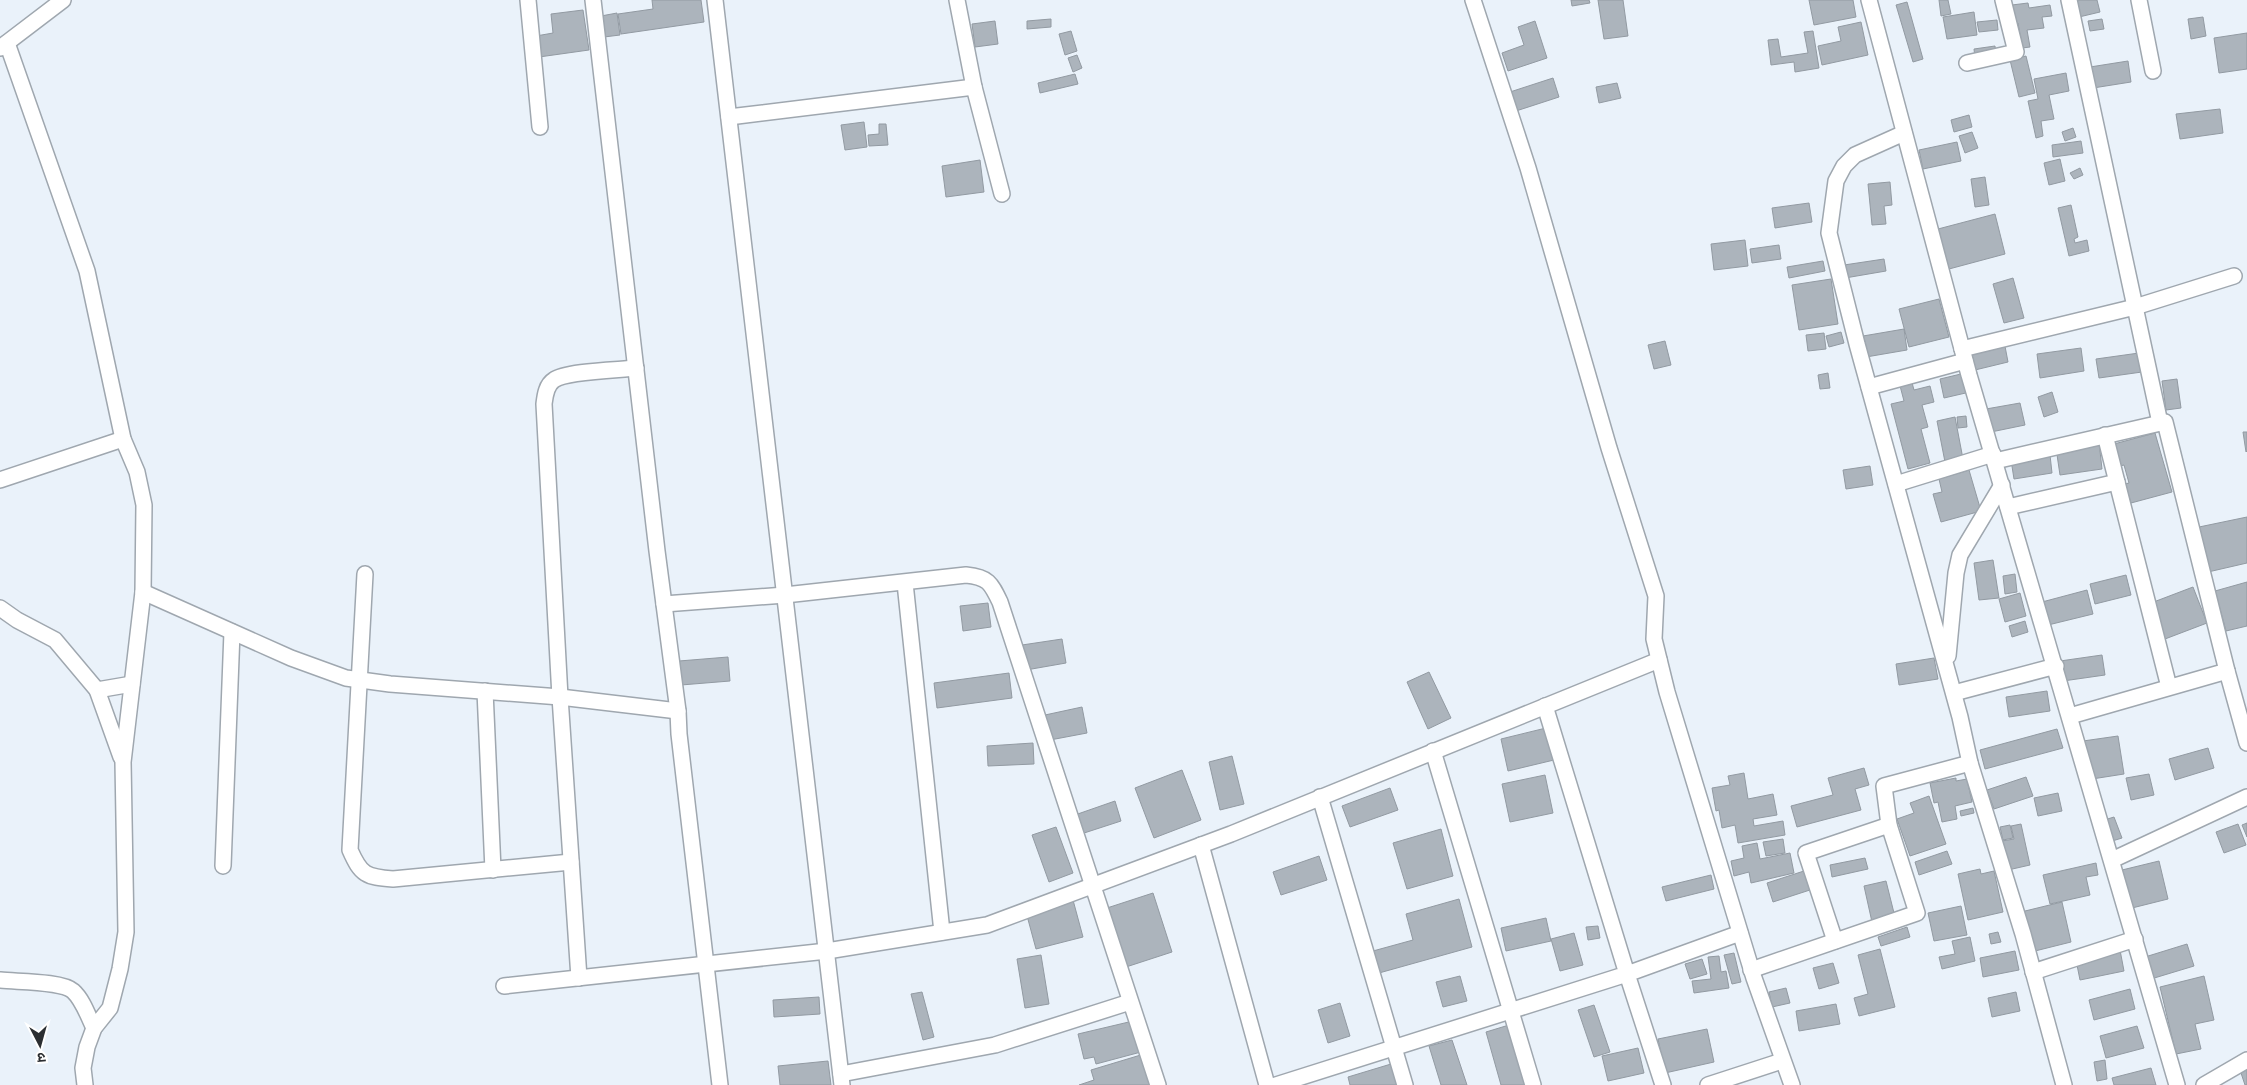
<svg xmlns="http://www.w3.org/2000/svg" width="2247" height="1085" viewBox="0 0 2247 1085" font-family="'Roboto Condensed','Noto Sans Devanagari',sans-serif">
	<style>
		.building { fill: #acb4bc; stroke: #929aa2 }
		.lines { fill: none; stroke-linecap: round; stroke-linejoin: round }
		.minor-casing { stroke: #9fa7af; stroke-width: 18 }
		.minor { stroke: #fff; stroke-width: 15 }
	</style>
	<rect width="100%" height="100%" fill="#eaf2fa"/>
	<g class="building">
		<path d="M652,0H701L704,22L621,34L618,14L653,9Z"/>
		<path d="M1571,0H1589L1590,3L1572,6Z"/>
		<path d="M1598,0H1623L1628,36L1604,39Z"/>
		<path d="M1809,0H1853L1856,17L1814,25Z"/>
		<path d="M1939,0H1948L1951,14L1941,16Z"/>
		<path d="M2074,0H2097L2100,12L2079,17Z"/>
		<path d="M1907,2L1923,59L1913,62L1896,5Z"/>
		<path d="M2028,3L2029,8L2050,5L2052,16L2042,17L2044,28L2027,30L2030,47L2022,48L2018,23H2015L2012,5Z"/>
		<path d="M583,10L589,50L539,57L536,36L553,33L551,14Z"/>
		<path d="M1974,12L1977,35L1947,39L1943,17Z"/>
		<path d="M617,13L620,35L604,37L601,16Z"/>
		<path d="M2203,17L2206,36L2191,39L2188,19Z"/>
		<path d="M1051,19V27L1027,29V21Z"/>
		<path d="M2102,19L2104,29L2090,31L2088,21Z"/>
		<path d="M1997,20L1998,30L1979,32L1977,22Z"/>
		<path d="M995,21L998,44L975,47L972,24Z"/>
		<path d="M1535,21L1547,58L1508,71L1502,53L1524,45L1518,27Z"/>
		<path d="M1861,22L1868,55L1822,65L1818,46L1841,41L1838,27Z"/>
		<path d="M1071,31L1077,51L1065,55L1059,34Z"/>
		<path d="M1813,31L1819,68L1795,72L1794,62L1771,65L1768,40L1778,39L1781,57L1808,53L1804,32Z"/>
		<path d="M2247,33V69L2219,73L2214,38Z"/>
		<path d="M1995,46L1996,55L1975,58L1974,49Z"/>
		<path d="M1077,55L1082,68L1073,72L1068,58Z"/>
		<path d="M2026,56L2035,93L2019,97L2010,60Z"/>
		<path d="M2128,61L2131,82L2093,88L2090,67Z"/>
		<path d="M2066,73L2069,91L2049,95L2054,119L2041,121L2043,136L2036,138L2028,101L2038,99L2034,79Z"/>
		<path d="M1075,74L1078,84L1040,93L1038,83Z"/>
		<path d="M1553,78L1559,97L1516,111L1510,92Z"/>
		<path d="M1617,83L1621,98L1599,103L1596,87Z"/>
		<path d="M2220,109L2223,133L2180,139L2176,114Z"/>
		<path d="M1969,115L1972,127L1954,132L1951,120Z"/>
		<path d="M864,122L867,147L845,150L841,125Z"/>
		<path d="M879,124H886L888,145L869,146L868,135L879,134Z"/>
		<path d="M2073,128L2076,137L2065,141L2062,132Z"/>
		<path d="M1972,132L1978,148L1965,153L1959,136Z"/>
		<path d="M2081,141L2083,153L2053,157L2052,145Z"/>
		<path d="M1957,142L1961,161L1923,169L1919,150Z"/>
		<path d="M2060,159L2065,181L2049,185L2044,163Z"/>
		<path d="M980,160L984,192L946,197L942,166Z"/>
		<path d="M2080,168L2083,175L2074,179L2070,173Z"/>
		<path d="M1985,177L1989,205L1975,207L1971,179Z"/>
		<path d="M1890,182L1892,205L1884,206L1886,224L1872,225L1868,184Z"/>
		<path d="M1809,203L1812,222L1775,228L1772,208Z"/>
		<path d="M2071,205L2078,237L2074,239L2075,243L2087,240L2089,251L2069,256L2058,208Z"/>
		<path d="M1995,214L2005,254L1949,269L1938,229Z"/>
		<path d="M1745,240L1748,266L1714,270L1711,244Z"/>
		<path d="M1779,245L1781,259L1752,263L1750,249Z"/>
		<path d="M1884,259L1886,271L1845,278L1844,265Z"/>
		<path d="M1823,261L1825,271L1789,278L1787,267Z"/>
		<path d="M2013,278L2024,318L2004,323L1993,284Z"/>
		<path d="M1831,279L1838,324L1799,330L1792,285Z"/>
		<path d="M1939,299L1949,337L1909,347L1899,309Z"/>
		<path d="M1904,329L1907,350L1866,357L1863,336Z"/>
		<path d="M1841,332L1844,343L1829,347L1826,336Z"/>
		<path d="M1824,333L1826,349L1808,351L1806,335Z"/>
		<path d="M1665,341L1671,365L1654,369L1648,345Z"/>
		<path d="M2004,341L2008,362L1975,370L1970,348Z"/>
		<path d="M2081,348L2084,371L2040,378L2037,354Z"/>
		<path d="M2139,353L2142,372L2099,378L2096,359Z"/>
		<path d="M1828,373L1830,388L1820,389L1818,375Z"/>
		<path d="M1965,373L1970,392L1944,398L1940,379Z"/>
		<path d="M1911,379L1914,390L1930,386L1934,402L1922,405L1928,427L1921,429L1930,463L1908,469L1891,404L1904,401L1899,382Z"/>
		<path d="M2177,379L2181,408L2166,410L2162,381Z"/>
		<path d="M2052,392L2058,412L2044,417L2038,397Z"/>
		<path d="M2020,403L2025,425L1991,432L1986,409Z"/>
		<path d="M1966,416L1967,427L1958,428L1957,417Z"/>
		<path d="M1955,417L1963,459L1945,462L1937,421Z"/>
		<path d="M2243,432H2247V451L2246,452Z"/>
		<path d="M2155,433L2172,492L2131,503L2125,484L2129,483L2124,465L2120,466L2114,444Z"/>
		<path d="M2099,442L2102,469L2060,475L2056,448Z"/>
		<path d="M2050,455L2052,473L2014,479L2011,460Z"/>
		<path d="M1870,466L1873,485L1846,489L1843,470Z"/>
		<path d="M1969,470L1981,511L1941,522L1933,494L1942,492L1939,479Z"/>
		<path d="M2247,517V563L2208,572L2199,527Z"/>
		<path d="M1993,560L1999,598L1979,600L1974,563Z"/>
		<path d="M2015,574L2017,592L2005,594L2003,576Z"/>
		<path d="M2126,575L2131,595L2095,604L2090,584Z"/>
		<path d="M2247,582V626L2226,631L2215,591Z"/>
		<path d="M2193,587L2207,623L2165,639L2151,603Z"/>
		<path d="M2087,590L2093,614L2048,625L2042,602Z"/>
		<path d="M2020,593L2026,616L2005,622L1999,599Z"/>
		<path d="M988,603L991,627L963,631L960,606Z"/>
		<path d="M2025,621L2028,632L2012,637L2009,626Z"/>
		<path d="M1062,639L1066,663L1026,670L1022,645Z"/>
		<path d="M2102,655L2105,675L2063,681L2060,661Z"/>
		<path d="M728,657L730,681L681,685L679,661Z"/>
		<path d="M1934,658L1938,679L1899,685L1896,664Z"/>
		<path d="M1429,672L1451,718L1428,729L1407,682Z"/>
		<path d="M1009,673L1012,698L937,708L934,683Z"/>
		<path d="M2047,691L2050,711L2009,717L2006,697Z"/>
		<path d="M1082,707L1087,733L1050,740L1045,715Z"/>
		<path d="M1546,728L1554,760L1508,771L1501,739Z"/>
		<path d="M2057,729L2063,748L1985,769L1980,750Z"/>
		<path d="M2118,736L2124,774L2092,779L2083,741Z"/>
		<path d="M1033,743L1034,764L988,766L987,746Z"/>
		<path d="M2208,748L2214,768L2175,780L2169,759Z"/>
		<path d="M1232,756L1244,804L1220,810L1209,762Z"/>
		<path d="M1864,768L1869,785L1855,789L1861,810L1797,827L1791,806L1833,795L1828,778Z"/>
		<path d="M1182,770L1201,820L1154,838L1135,788Z"/>
		<path d="M1744,773L1748,799L1773,794L1777,815L1753,819L1754,826L1783,821L1785,835L1738,843L1735,825L1722,828L1719,810L1716,811L1712,788L1730,785L1728,776Z"/>
		<path d="M2149,774L2154,795L2131,800L2126,778Z"/>
		<path d="M1545,775L1553,813L1510,822L1502,784Z"/>
		<path d="M2026,777L2033,796L1994,809L1987,790Z"/>
		<path d="M1956,778V781L1967,779L1972,802L1955,806L1957,819L1942,822L1938,802L1934,803L1930,783Z"/>
		<path d="M1390,788L1398,810L1350,827L1342,806Z"/>
		<path d="M2058,793L2062,811L2038,816L2034,798Z"/>
		<path d="M1929,796L1946,844L1910,856L1897,819L1914,813L1910,803Z"/>
		<path d="M1115,801L1121,821L1078,835L1072,816Z"/>
		<path d="M1973,808L1974,813L1961,816L1960,811Z"/>
		<path d="M2114,817L2122,838L2109,842L2101,821Z"/>
		<path d="M2247,823V837L2242,825Z"/>
		<path d="M2021,824L2030,865L2008,870L2002,841L2014,839L2011,826Z"/>
		<path d="M2238,824L2246,845L2224,853L2216,832Z"/>
		<path d="M2010,825L2013,838L2003,840L2000,827Z"/>
		<path d="M1056,827L1073,873L1049,882L1032,835Z"/>
		<path d="M1441,829L1453,876L1407,889L1393,843Z"/>
		<path d="M1783,839L1785,853L1766,856L1763,842Z"/>
		<path d="M1757,843L1760,859L1790,853L1794,873L1751,883L1749,872L1734,876L1731,861L1744,858L1742,846Z"/>
		<path d="M1947,851L1952,864L1919,875L1915,862Z"/>
		<path d="M1319,856L1327,880L1281,895L1273,872Z"/>
		<path d="M1865,858L1868,869L1832,877L1830,865Z"/>
		<path d="M2159,861L2168,899L2132,908L2122,870Z"/>
		<path d="M2096,863L2098,875L2086,877L2090,895L2050,904L2043,875Z"/>
		<path d="M1980,869L1981,874L1994,871L2003,912L1968,920L1958,874Z"/>
		<path d="M1807,870L1813,889L1773,902L1767,883Z"/>
		<path d="M1711,875L1714,889L1666,901L1662,887Z"/>
		<path d="M1886,881L1895,917L1872,922L1864,886Z"/>
		<path d="M1153,893L1172,952L1126,967L1107,908Z"/>
		<path d="M1459,899L1472,947L1379,973L1373,951L1413,940L1406,914Z"/>
		<path d="M1073,900L1083,937L1036,949L1026,912Z"/>
		<path d="M2062,902L2071,942L2035,951L2031,933L2026,934L2021,912Z"/>
		<path d="M1961,906L1967,935L1934,941L1928,913Z"/>
		<path d="M1546,918L1551,941L1506,951L1501,928Z"/>
		<path d="M1598,926L1600,938L1588,940L1586,927Z"/>
		<path d="M1907,927L1910,937L1881,946L1878,937Z"/>
		<path d="M1998,932L2001,942L1991,944L1989,934Z"/>
		<path d="M1574,933L1583,965L1560,971L1551,939Z"/>
		<path d="M1970,937L1975,961L1942,969L1939,957L1955,954L1952,941Z"/>
		<path d="M2187,944L2194,966L2151,979L2145,957Z"/>
		<path d="M1880,949L1895,1007L1859,1016L1854,998L1868,994L1858,955Z"/>
		<path d="M2120,950L2124,971L2080,980L2076,960Z"/>
		<path d="M2015,951L2019,970L1983,977L1980,958Z"/>
		<path d="M1734,953L1741,982L1732,984L1724,955Z"/>
		<path d="M1041,955L1049,1004L1025,1008L1017,959Z"/>
		<path d="M1719,956L1721,972L1726,971L1729,988L1694,993L1692,981L1711,979L1708,957Z"/>
		<path d="M1702,959L1707,974L1690,979L1685,964Z"/>
		<path d="M1833,963L1839,983L1819,989L1813,968Z"/>
		<path d="M1460,976L1467,1001L1443,1007L1436,982Z"/>
		<path d="M2204,976L2214,1020L2195,1024L2201,1049L2176,1054L2160,987Z"/>
		<path d="M1786,988L1790,1003L1772,1007L1769,992Z"/>
		<path d="M2130,989L2135,1009L2094,1020L2089,1000Z"/>
		<path d="M922,992L934,1037L923,1040L911,994Z"/>
		<path d="M2016,992L2020,1011L1992,1017L1988,998Z"/>
		<path d="M819,997L820,1014L774,1017L773,1000Z"/>
		<path d="M1340,1003L1350,1036L1328,1043L1318,1010Z"/>
		<path d="M1836,1004L1840,1024L1799,1031L1796,1011Z"/>
		<path d="M1594,1005L1610,1052L1594,1057L1578,1010Z"/>
		<path d="M1133,1021L1141,1052L1096,1064L1094,1057L1084,1059L1078,1034Z"/>
		<path d="M1509,1025L1527,1085H1501L1486,1032Z"/>
		<path d="M2137,1026L2144,1048L2106,1058L2100,1036Z"/>
		<path d="M1707,1029L1714,1062L1665,1073L1658,1039Z"/>
		<path d="M1452,1040L1467,1085H1441L1429,1046Z"/>
		<path d="M1638,1048L1644,1073L1608,1081L1602,1056Z"/>
		<path d="M1144,1054L1153,1085H1079L1094,1080L1091,1070Z"/>
		<path d="M2105,1060L2107,1079L2097,1081L2094,1062Z"/>
		<path d="M828,1061L831,1085H780L778,1066Z"/>
		<path d="M1391,1064L1397,1085H1350L1348,1077Z"/>
		<path d="M2247,1064V1085H2245L2239,1067Z"/>
		<path d="M2151,1068L2156,1085H2114L2112,1078Z"/>
	</g>
	<g class="lines">
		<defs>
			<g id="minor">
				<path d="M528,0L540,127"/>
				<path d="M593,0L657,551L678,711L679,734L720,1085"/>
				<path d="M715,0L842,1085"/>
				<path d="M1473,0L1528,168L1609,448L1656,596L1654,639L1667,692L1754,978L1792,1085"/>
				<path d="M1869,0L1969,375L2177,1085"/>
				<path d="M2069,0L2160,423"/>
				<path d="M2139,0L2153,71"/>
				<path d="M7,43L87,271L123,439L137,472L144,505L143,592L123,762L126,932L120,969L110,1008L94,1028L87,1047L83,1068L85,1085"/>
				<path d="M0,48L63,0"/>
				<path d="M1967,63L2016,52L2003,0"/>
				<path d="M974,87L1002,194"/>
				<path d="M729,117L974,87L957,0"/>
				<path d="M1904,133L1855,155L1844,166L1836,181L1829,233L1857,344L1960,717L1970,763L2023,934L2064,1085"/>
				<path d="M1962,349L2135,307L2234,276"/>
				<path d="M1869,387L1965,361"/>
				<path d="M2105,435L2169,687"/>
				<path d="M1995,461L2165,422L2227,671L2247,743"/>
				<path d="M0,480L123,439"/>
				<path d="M1896,484L1993,454"/>
				<path d="M2008,507L2117,482"/>
				<path d="M365,574L350,850C361,875 366,877 393,879L571,862"/>
				<path d="M905,583L942,932"/>
				<path d="M143,592L291,658L346,678L390,684L560,697L678,711"/>
				<path d="M664,604L785,595L966,575C988,577 991,583 1000,602L1158,1085"/>
				<path d="M0,608L17,620L55,640L97,690L121,757"/>
				<path d="M1948,656L1956,573L1960,555L2002,485"/>
				<path d="M97,690L132,684"/>
				<path d="M485,691L493,870"/>
				<path d="M1954,693L2056,666"/>
				<path d="M2070,716L2227,671"/>
				<path d="M1433,751L1533,1085"/>
				<path d="M1320,797L1405,1085"/>
				<path d="M1201,845L1267,1085"/>
				<path d="M2112,860L2247,797"/>
				<path d="M223,866L232,632"/>
				<path d="M1835,941L1806,853L1889,825"/>
				<path d="M1751,970L1917,913L1889,825L1884,786L1970,763"/>
				<path d="M2033,972L2135,939"/>
				<path d="M579,978L560,697L544,404C545,396 546,385 554,380C566,371 619,370 636,368"/>
				<path d="M0,980C16,982 62,981 73,991C83,1000 88,1016 94,1028"/>
				<path d="M504,986L827,951L987,925L1231,834L1659,660"/>
				<path d="M841,1074L995,1045L1130,1002"/>
				<path d="M1276,1085L1627,974L1545,706"/>
				<path d="M1663,1085L1627,974L1740,933"/>
				<path d="M1708,1085L1782,1061"/>
				<path d="M2204,1085L2247,1060"/>
			</g>
		</defs>
		<use href="#minor" class="minor-casing"/>
		<use href="#minor" class="minor"/>
	</g>
	<g transform="translate(40 1045) rotate(174)" stroke="#ffffff" stroke-width="4" paint-order="stroke">
	<path d="M0-4L9 19L0 12L-9 19Z" fill="#2b2e31"/>
	<text y="-8" font-size="14" font-weight="bold" text-anchor="middle" fill="#2b2e31">उ</text>
	</g>
</svg>
